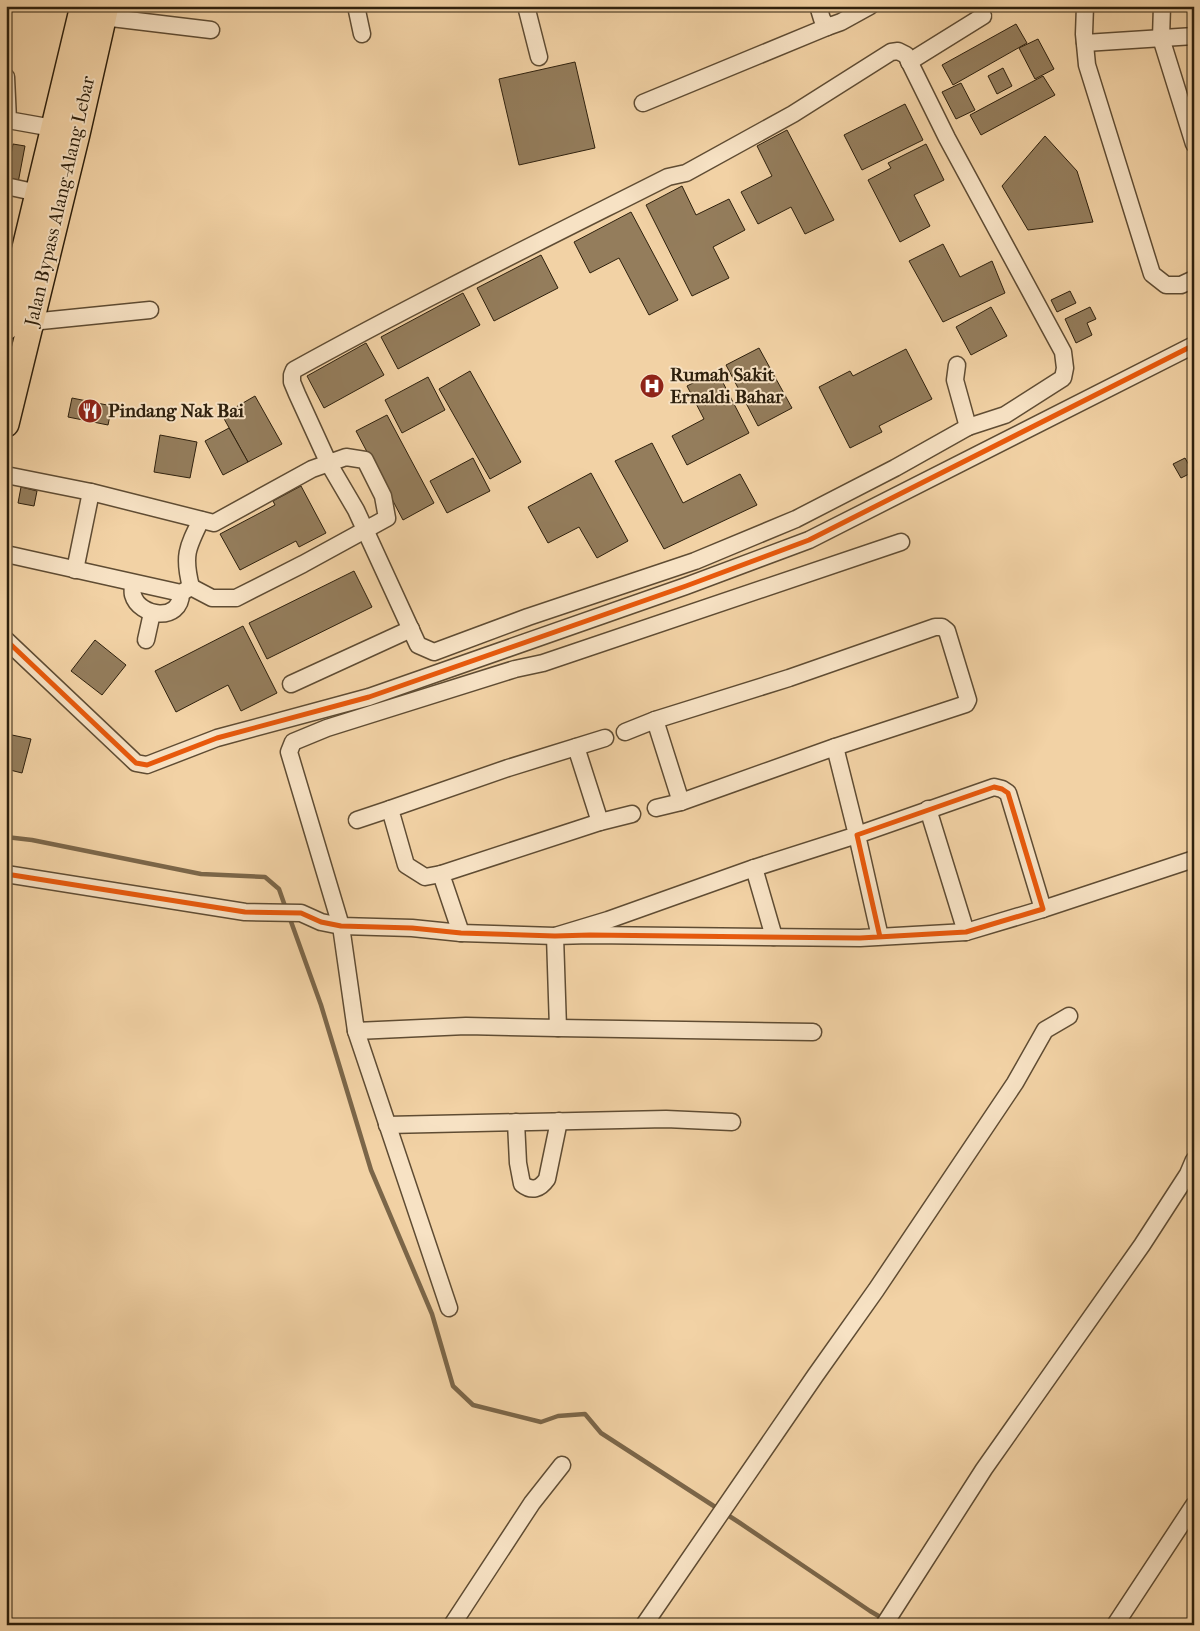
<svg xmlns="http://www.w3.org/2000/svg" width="1200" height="1631" viewBox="0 0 1200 1631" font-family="'IM FELL French Canon',serif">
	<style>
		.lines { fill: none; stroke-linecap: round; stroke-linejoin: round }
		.stream { stroke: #7b6649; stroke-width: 4.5 }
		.building { fill: #947d5c; stroke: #2e200d }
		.minor-casing { stroke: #5f4c33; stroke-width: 19 }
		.highway-casing { stroke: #2e200d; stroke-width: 28 }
		.minor { stroke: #f7e2c4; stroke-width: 16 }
		.highway { stroke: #f2d2a5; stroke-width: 25 }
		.cycleway-casing { stroke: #f7e2c4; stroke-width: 8 }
		.cycleway { stroke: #e8590c; stroke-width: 5 }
		.labels { text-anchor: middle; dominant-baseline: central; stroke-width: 4; stroke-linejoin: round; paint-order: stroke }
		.street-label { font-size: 19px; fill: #2e200d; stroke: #f7e2c4 }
		.poi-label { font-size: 19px; font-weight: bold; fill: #2e200d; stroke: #f7e2c4; text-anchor: start }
	</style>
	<rect width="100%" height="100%" fill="#f2d2a5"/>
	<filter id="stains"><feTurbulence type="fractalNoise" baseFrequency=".004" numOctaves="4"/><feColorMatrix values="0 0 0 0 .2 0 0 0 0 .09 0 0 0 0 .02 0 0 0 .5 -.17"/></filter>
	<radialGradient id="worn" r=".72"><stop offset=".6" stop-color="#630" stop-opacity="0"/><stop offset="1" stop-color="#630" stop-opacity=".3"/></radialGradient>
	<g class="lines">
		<g class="stream">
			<path d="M6,837L32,840L201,874L265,877L279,889L286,909"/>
			<path d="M289,916L321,1005L371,1170L432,1314L453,1386L473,1405L541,1422L558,1416L585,1414L601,1433L740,1523L870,1611L894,1625"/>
		</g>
	</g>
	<g class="building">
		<path d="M1016,24L1027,43L953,85L942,65Z"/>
		<path d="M1038,39L1054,69L1035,79L1019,48Z"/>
		<path d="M575,62L595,148L519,165L499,79Z"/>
		<path d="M1003,68L1012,86L997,94L988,76Z"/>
		<path d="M1043,76L1055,95L981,135L970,115Z"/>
		<path d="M961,83L975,110L956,119L942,92Z"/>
		<path d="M905,104L923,140L862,170L844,135Z"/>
		<path d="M787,130L834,220L805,234L791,207L758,224L741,192L772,176L757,146Z"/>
		<path d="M1045,136L1077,171L1093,222L1028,230L1002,186Z"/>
		<path d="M13,144L25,146L18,183L6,181Z"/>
		<path d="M926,144L944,180L914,195L930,226L900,242L868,180L891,168L888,163Z"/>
		<path d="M682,186L696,215L729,199L745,230L713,247L729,278L692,296L646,205Z"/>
		<path d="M631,212L678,300L649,315L619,258L590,273L574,242Z"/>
		<path d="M943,244L960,277L992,261L1005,293L943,322L909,261Z"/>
		<path d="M541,255L558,288L494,321L477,288Z"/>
		<path d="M1070,291L1076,303L1057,312L1051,300Z"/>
		<path d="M463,293L480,325L398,369L381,337Z"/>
		<path d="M991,307L1007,336L971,355L956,327Z"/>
		<path d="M1090,307L1096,319L1087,323L1092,335L1076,343L1065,319Z"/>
		<path d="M366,343L384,375L324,408L307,376Z"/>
		<path d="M759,348L792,408L758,426L726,365Z"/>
		<path d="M906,349L932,399L879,426L882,432L850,448L819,387L850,371L853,376Z"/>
		<path d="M470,371L521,462L490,479L439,389Z"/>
		<path d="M717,371L749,433L687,465L672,436L704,419L687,386Z"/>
		<path d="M428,377L445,410L402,433L385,400Z"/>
		<path d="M255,396L282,444L248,462L222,415Z"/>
		<path d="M72,398L112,406L108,425L68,417Z"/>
		<path d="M387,415L434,503L403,520L356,431Z"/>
		<path d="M229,428L248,462L223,475L205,441Z"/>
		<path d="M160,435L197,442L190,478L154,472Z"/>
		<path d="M652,443L683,503L740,474L757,505L664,549L615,461Z"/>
		<path d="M473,458L490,491L447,513L430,481Z"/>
		<path d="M1185,458L1193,472L1181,478L1173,464Z"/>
		<path d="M591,473L628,541L597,558L579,527L548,543L528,507Z"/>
		<path d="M301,486L326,533L299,547L296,541L240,570L220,534L275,505L273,501Z"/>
		<path d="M21,487L37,491L34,506L18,503Z"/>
		<path d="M354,571L372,607L267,659L249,623Z"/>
		<path d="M243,626L277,693L241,711L228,685L176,712L155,671Z"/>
		<path d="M95,640L126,665L102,695L71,671Z"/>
		<path d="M12,735L31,739L22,773L6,769V758Z"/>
	</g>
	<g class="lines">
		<defs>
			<g id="minor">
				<path d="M356,6L362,34"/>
				<path d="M526,6L539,57"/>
				<path d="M818,6L822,19L827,27L841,22L870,6"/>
				<path d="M1085,6L1084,34L1087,65L1152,274L1166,285H1181L1194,279"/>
				<path d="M1162,6L1161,38L1194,144"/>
				<path d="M103,17L211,30"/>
				<path d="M1085,43L1194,36"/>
				<path d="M898,51L906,55L947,138L1063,352L1065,368L1063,378L1005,415L968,427L895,468L796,519L695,561L528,617L434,652L418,645L356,510L329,464L297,394L292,382V375L294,370C417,302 543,240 668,177L686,173L793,114L891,52Z"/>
				<path d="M909,62L983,16"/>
				<path d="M6,77L8,120L53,128"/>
				<path d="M643,103L827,27"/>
				<path d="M6,186L38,193"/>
				<path d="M31,322L150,310"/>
				<path d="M957,365L955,380L968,427"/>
				<path d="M6,475L91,492L214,523L312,469L346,457L365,460L383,496L387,518L303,564L236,598H212L191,587"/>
				<path d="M6,554L181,593L191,587C183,556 187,548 201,520"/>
				<path d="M75,570L91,492"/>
				<path d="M133,583C133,587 132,592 133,595C139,617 181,623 181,593"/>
				<path d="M6,640L136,763L147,765L217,738L369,697L686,586L809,540L1194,345"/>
				<path d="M146,640L152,613"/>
				<path d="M291,684L411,629"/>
				<path d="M655,720L681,802"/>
				<path d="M625,732L655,720L789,678L935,627H942L947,631L968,700L966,704L835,747"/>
				<path d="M576,747L600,822"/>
				<path d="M656,808L681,802L835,747L857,835L754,868L608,920L555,936L558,1028L466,1026L356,1031L341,926L289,752L293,742L327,728L515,669L543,663L901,542"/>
				<path d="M928,809L966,932"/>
				<path d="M357,820L390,809"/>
				<path d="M754,868L774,937"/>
				<path d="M6,874L245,912L301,913L321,922L341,926L412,928L461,933L555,936L590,935L860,938L966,932L1043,909L1008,793L1002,789L994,787L857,835L880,937"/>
				<path d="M441,874L425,877L406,865L390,809L508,768L605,738"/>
				<path d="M1043,909L1194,859"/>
				<path d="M461,933L441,874L600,822L632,814"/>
				<path d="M558,1028L813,1032"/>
				<path d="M356,1031L449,1308"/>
				<path d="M516,1122L518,1163L522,1184C532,1192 540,1189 547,1179L559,1121"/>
				<path d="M387,1125L666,1119L732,1122"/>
				<path d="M452,1625L532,1503L562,1465"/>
				<path d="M644,1625L815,1376L876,1290L1015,1083L1045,1030L1069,1016"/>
				<path d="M884,1625L984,1469L1142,1245L1188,1174L1194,1160"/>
				<path d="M1115,1625L1194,1505"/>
			</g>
			<g id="highway">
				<path d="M6,327L83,6"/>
				<path d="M6,424L77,134L106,6"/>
			</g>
		</defs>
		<use href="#minor" class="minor-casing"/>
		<use href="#highway" class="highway-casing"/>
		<use href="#minor" class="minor"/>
		<use href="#highway" class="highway"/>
		<defs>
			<g id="cycleway">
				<path d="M6,640L136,763L147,765L217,738L369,697L686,586L809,540L1194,345"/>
				<path d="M6,874L245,912L301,913L321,922L341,926L412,928L461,933L555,936L590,935L860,938L966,932L1043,909L1008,793L1002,789L994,787L857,835L880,937"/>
			</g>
		</defs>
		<use href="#cycleway" class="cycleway-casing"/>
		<use href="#cycleway" class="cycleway"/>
	</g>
	<defs>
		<symbol id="hospital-disc" viewBox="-11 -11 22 22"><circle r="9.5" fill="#8f2418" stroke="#f7e2c4"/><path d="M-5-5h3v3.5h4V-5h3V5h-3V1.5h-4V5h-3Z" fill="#fff"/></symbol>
		<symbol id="restaurant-disc" viewBox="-11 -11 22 22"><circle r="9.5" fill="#8f2418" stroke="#f7e2c4"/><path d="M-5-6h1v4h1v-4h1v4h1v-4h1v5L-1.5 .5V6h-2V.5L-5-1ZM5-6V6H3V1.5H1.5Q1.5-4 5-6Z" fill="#fff"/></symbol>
	</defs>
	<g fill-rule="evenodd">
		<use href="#hospital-disc" x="638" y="372" width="28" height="28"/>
		<use href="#restaurant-disc" x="76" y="397" width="28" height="28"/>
	</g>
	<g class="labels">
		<g class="street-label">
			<text transform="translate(60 201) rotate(-77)">Jalan Bypass Alang-Alang Lebar</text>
		</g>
		<g class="poi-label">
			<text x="670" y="375">Rumah Sakit<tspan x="670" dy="22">Ernaldi Bahar</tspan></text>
			<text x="108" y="411">Pindang Nak Bai</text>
		</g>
	</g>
	<rect width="1200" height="1631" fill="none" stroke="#f2d2a5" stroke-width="25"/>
	<rect x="8" y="8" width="1185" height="1616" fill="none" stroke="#2e200d" stroke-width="2.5"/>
	<rect x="12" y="12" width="1175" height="1606" fill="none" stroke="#2e200d"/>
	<rect width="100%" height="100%" filter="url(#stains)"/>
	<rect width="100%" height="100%" fill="url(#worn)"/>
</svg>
